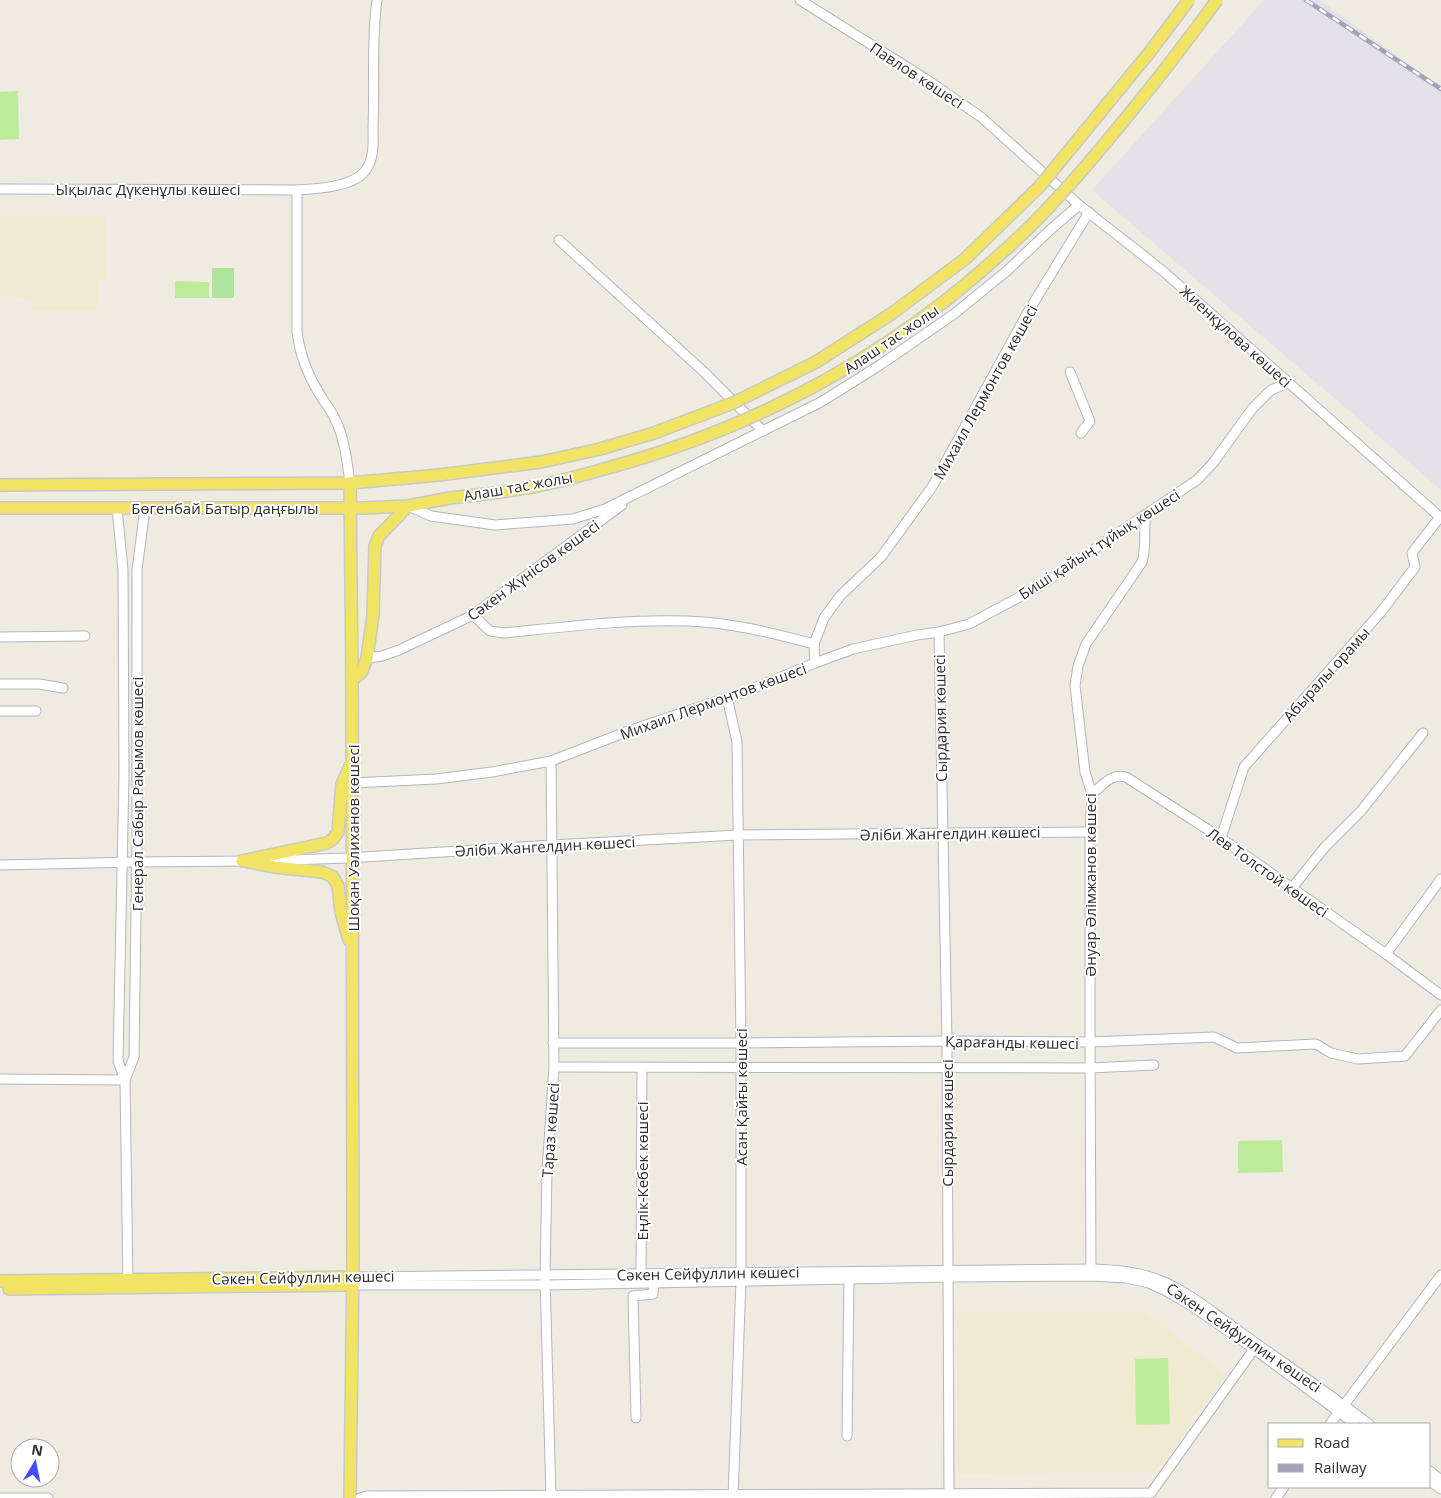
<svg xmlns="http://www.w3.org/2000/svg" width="1441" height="1498" viewBox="0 0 1441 1498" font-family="'Open Sans',sans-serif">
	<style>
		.industrial { fill: #e4e1e8 }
		.education { fill: #f0ead1 }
		.green { fill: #ade49e }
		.pitch { fill: #beeb9a }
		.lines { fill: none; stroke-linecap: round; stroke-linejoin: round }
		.minor-casing { stroke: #b4b5c1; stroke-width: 11 }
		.major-casing { stroke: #c9c9c9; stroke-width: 14 }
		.minor { stroke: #fff; stroke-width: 9 }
		.major { stroke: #f1e364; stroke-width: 11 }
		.rail-casing { stroke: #a3a3b8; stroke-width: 4.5 }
		.rail { stroke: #fff; stroke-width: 2.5; stroke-dasharray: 8; stroke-linecap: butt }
		.major-bridge-casing { stroke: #c9c9c9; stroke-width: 14; stroke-linecap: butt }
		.major-bridge { stroke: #f1e364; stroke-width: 11 }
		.labels { text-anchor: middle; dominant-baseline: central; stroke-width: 4; stroke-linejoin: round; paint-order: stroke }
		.street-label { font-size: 15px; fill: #2e2e2e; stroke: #fff }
	</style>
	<rect width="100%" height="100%" fill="#efebe1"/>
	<path class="industrial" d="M1264,0H1320L1441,88V490L1092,190Z"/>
	<g class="education">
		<path d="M0,215L106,217V278L98,280L97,310H32V299L0,296Z"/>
		<path d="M957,1311H1143L1226,1374L1155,1472L958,1474Z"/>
	</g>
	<rect class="green" x="212" y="268" width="22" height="30"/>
	<g class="pitch">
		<path d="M18,91L19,139L0,140V92Z"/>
		<path d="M175,281L209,282V298H175Z"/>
		<path d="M1282,1140L1283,1172L1238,1173V1141Z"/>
		<path d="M1168,1358L1170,1424L1136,1425L1135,1359Z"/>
	</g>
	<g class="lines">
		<defs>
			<g id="minor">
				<path d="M800,0L926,79L981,117L1079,205L1163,271L1441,518"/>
				<path d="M0,189L297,190C316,189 353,187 365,171C375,159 373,140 373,126C375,84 371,41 377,0"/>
				<path d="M297,190V332C300,355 307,374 319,393C324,402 331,410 335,419C345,439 347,462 350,483"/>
				<path d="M559,240L704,372L763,431"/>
				<path d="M1070,372L1090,421L1081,433"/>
				<path d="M408,506L431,516L495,525L573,519L605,509L821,402L880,365L954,314L1008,270L1050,230L1079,205"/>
				<path d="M117,508L123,570L124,776L118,1061L125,1080L128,1286"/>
				<path d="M473,615L490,631L504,633C564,627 625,619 686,621C729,622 773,633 814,644"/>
				<path d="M939,632L947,1041L949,1494"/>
				<path d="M0,637L85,636"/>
				<path d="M367,658L382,656L399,650L473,615L622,505"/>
				<path d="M815,663L853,649L917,635L939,632L969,624L1038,587L1197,480L1213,463L1252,409L1271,390L1288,383"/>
				<path d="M0,684H39L63,688"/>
				<path d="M727,697L737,742L741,1043V1280L733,1498"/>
				<path d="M0,711H36"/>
				<path d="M352,783L436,779L492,772L551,761L631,730L747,691L815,663L814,644L824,618L840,596L881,557L932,487L1028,312L1089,212"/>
				<path d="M1092,794C1103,785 1111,773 1126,777L1221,838L1386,954L1441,995"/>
				<path d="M1221,838L1244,767L1381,612L1415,567L1412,553L1440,517"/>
				<path d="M261,861L348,858L552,845L738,835L1090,832"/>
				<path d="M0,865L137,862L248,861"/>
				<path d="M1292,888L1325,847L1361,811L1423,733"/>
				<path d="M1386,954L1441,879"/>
				<path d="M553,1043H741L947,1041L1090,1042L1214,1037L1237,1048L1316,1044L1331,1053L1358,1059L1405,1056L1441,1010"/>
				<path d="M554,1067L1090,1068L1154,1065"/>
				<path d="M0,1079L125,1080"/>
				<path d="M125,1080L134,1057L137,842V570L145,508"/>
				<path d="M641,1274L642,1068"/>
				<path d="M1091,1275L1090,1042V832L1092,794L1085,772L1075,686L1078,666L1086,644L1142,562C1147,546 1143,531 1146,514"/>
				<path d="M357,1277L1091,1269C1115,1270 1137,1271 1159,1280C1188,1291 1213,1313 1239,1331C1282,1362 1327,1392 1369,1424"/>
				<path d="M352,1285H546L948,1277L1091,1276L1126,1278L1149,1283L1168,1292L1192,1306L1254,1349L1355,1424"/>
				<path d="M636,1418L633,1296L653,1294L654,1282"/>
				<path d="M1330,1424L1441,1275"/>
				<path d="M847,1436L849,1278"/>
				<path d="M1430,1471L1441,1480"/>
				<path d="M1430,1481L1441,1489"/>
				<path d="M0,1498H48"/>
				<path d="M360,1498L367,1496L1151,1493L1254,1349"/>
				<path d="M551,1498L545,1276L547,1171L554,1067L551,761"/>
				<path d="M1276,1498L1284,1487"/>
			</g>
			<g id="major">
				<path d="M0,485L350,483L439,475"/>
				<path d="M0,508H363L408,506L450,498"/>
				<path d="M352,680L361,673L367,658L373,615L375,546L379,536L408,506"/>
				<path d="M242,861L327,843L333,839L338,832L342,784L350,766"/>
				<path d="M249,862L274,867L322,872L333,877L338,886L341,912L349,940"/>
				<path d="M0,1281L357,1277"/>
				<path d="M9,1289L352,1285"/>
				<path d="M350,1498L353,1264L352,680L350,483"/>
			</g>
		</defs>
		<use href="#minor" class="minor-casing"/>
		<use href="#major" class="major-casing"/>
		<use href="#minor" class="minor"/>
		<use href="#major" class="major"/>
		<defs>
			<path id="rail" d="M1306,0L1441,89"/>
		</defs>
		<use href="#rail" class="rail-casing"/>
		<use href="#rail" class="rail"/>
		<defs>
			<g id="major-bridge">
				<path d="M439,475L541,462L600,449L654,433L733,403L816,362L891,314L965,259L1040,186L1149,53L1189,0"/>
				<path d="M450,498C475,495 501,493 526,488C552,484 579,476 604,469C757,428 889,357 1005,250C1051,209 1091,161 1130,113C1160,76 1189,39 1217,0"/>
			</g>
		</defs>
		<use href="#major-bridge" class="major-bridge-casing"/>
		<use href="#major-bridge" class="major-bridge"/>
	</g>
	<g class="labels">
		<g class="street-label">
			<text transform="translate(917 75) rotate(33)">Павлов көшесі</text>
			<text x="148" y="189">Ықылас Дүкенұлы көшесі</text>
			<text transform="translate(1236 336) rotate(42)">Жиенқұлова көшесі</text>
			<text transform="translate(891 339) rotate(-34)">Алаш тас жолы</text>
			<text transform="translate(985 392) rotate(-61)">Михаил Лермонтов көшесі</text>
			<text transform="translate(518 486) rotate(-10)">Алаш тас жолы</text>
			<text x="225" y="508">Бөгенбай Батыр даңғылы</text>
			<text transform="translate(1099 544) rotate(-33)">Биші қайың тұйық көшесі</text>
			<text transform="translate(533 570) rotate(-36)">Сәкен Жүнісов көшесі</text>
			<text transform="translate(1326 674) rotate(-48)">Абыралы орамы</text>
			<text transform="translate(713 701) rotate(-20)">Михаил Лермонтов көшесі</text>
			<text transform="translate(940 718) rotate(-91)">Сырдария көшесі</text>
			<text transform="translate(137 794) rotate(-90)">Генерал Сабыр Рақымов көшесі</text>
			<text transform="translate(950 833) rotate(-1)">Әліби Жангелдин көшесі</text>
			<text transform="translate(353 838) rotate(-90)">Шоқан Уәлиханов көшесі</text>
			<text transform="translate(545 846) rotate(-3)">Әліби Жангелдин көшесі</text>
			<text transform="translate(1268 872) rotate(35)">Лев Толстой көшесі</text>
			<text transform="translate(1090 885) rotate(-90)">Әнуар Әлімжанов көшесі</text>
			<text transform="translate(1012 1042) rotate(1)">Қарағанды көшесі</text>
			<text transform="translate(741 1097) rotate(-90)">Асан Қайғы көшесі</text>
			<text transform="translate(947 1123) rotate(-90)">Сырдария көшесі</text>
			<text transform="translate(550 1130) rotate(-86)">Тараз көшесі</text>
			<text transform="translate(642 1171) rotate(-90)">Еңлік-Кебек көшесі</text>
			<text transform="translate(708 1273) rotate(-1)">Сәкен Сейфуллин көшесі</text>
			<text transform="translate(303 1277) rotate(-1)">Сәкен Сейфуллин көшесі</text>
			<text transform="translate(1244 1337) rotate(34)">Сәкен Сейфуллин көшесі</text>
		</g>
	</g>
	<rect x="1268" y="1423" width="162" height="65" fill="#ffffff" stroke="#ababab"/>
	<rect x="1278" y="1439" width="25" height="8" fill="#f1e364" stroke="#ababab"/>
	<text x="1314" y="1448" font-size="15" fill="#2e2e2e">Road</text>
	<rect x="1278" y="1464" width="25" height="8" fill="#a3a3b8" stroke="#ababab"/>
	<text x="1314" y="1473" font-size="15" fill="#2e2e2e">Railway</text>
	<g transform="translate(35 1463) rotate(10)"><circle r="24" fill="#ffffff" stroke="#ababab"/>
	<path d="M0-4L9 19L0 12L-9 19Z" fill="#434cfa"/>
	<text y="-8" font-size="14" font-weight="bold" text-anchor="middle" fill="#2e2e2e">N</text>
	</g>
</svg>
